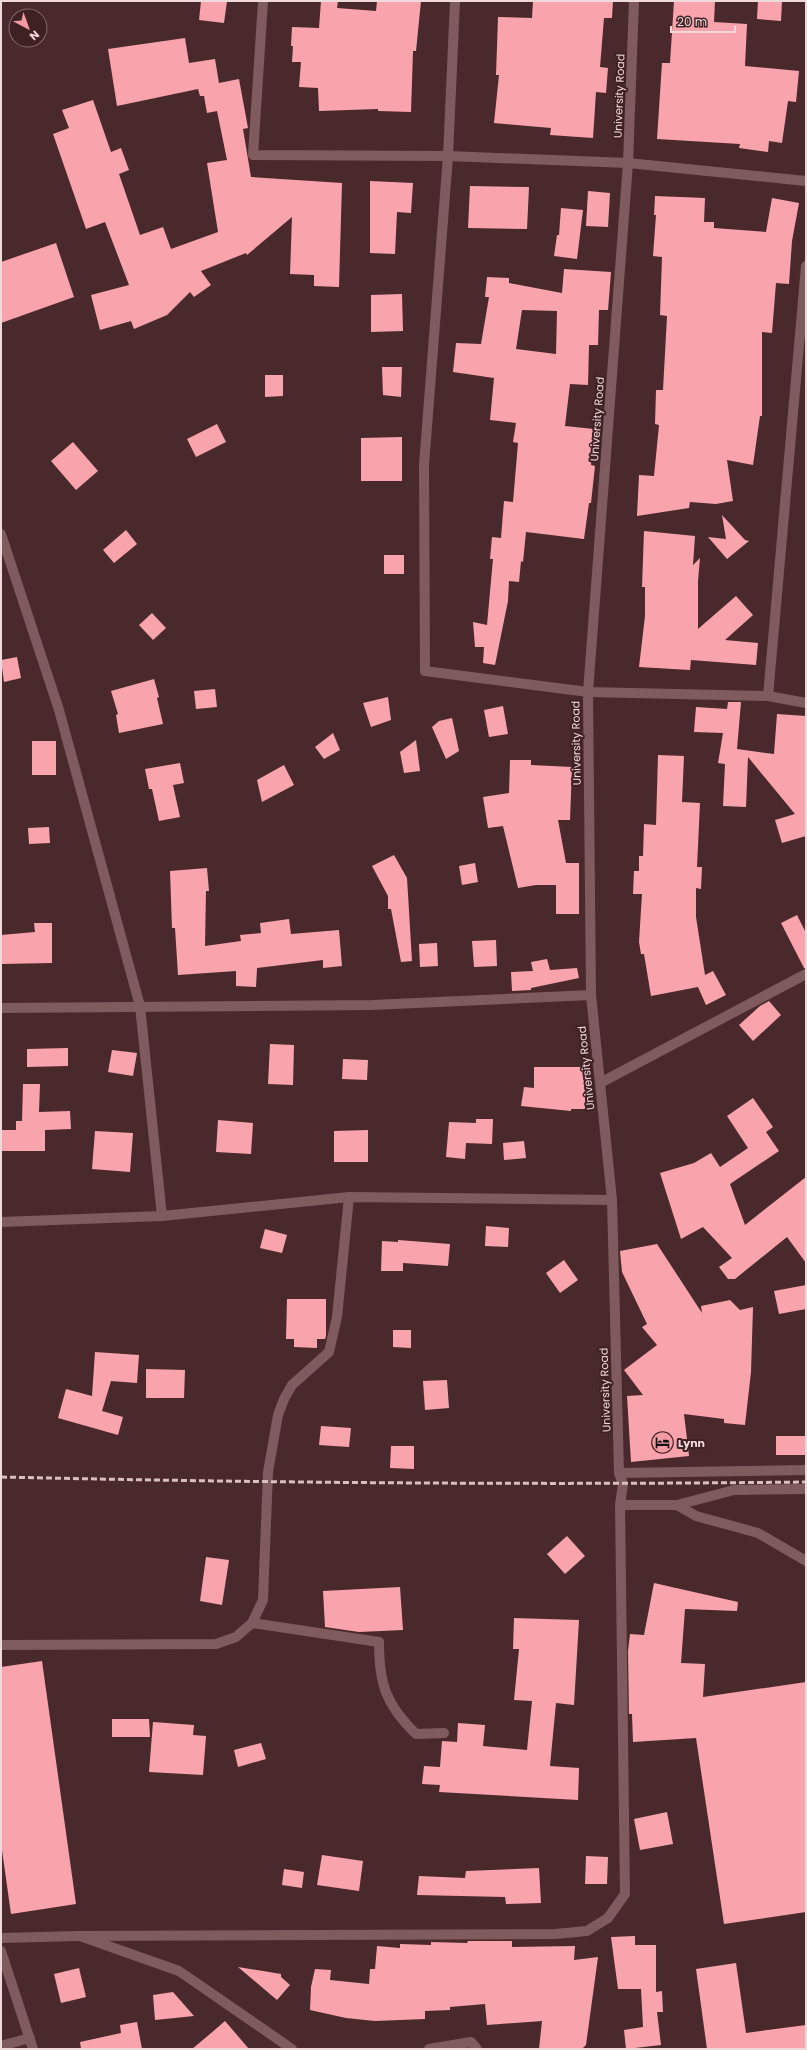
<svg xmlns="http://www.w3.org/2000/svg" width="807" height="2050" viewBox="0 0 807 2050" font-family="Poppins,sans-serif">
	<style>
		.building { fill: #f9a4ac; fill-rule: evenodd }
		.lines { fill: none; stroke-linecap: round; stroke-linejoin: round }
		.minor { stroke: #7f5b5e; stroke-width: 10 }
		.tertiary { stroke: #7f5b5e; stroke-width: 10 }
		.rail { stroke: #d8c0c1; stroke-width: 3; stroke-dasharray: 6 3; stroke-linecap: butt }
		.labels { text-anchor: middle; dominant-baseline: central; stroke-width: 4; stroke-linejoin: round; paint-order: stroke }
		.street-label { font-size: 11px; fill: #efd9da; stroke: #3f2023 }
		.poi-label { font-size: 11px; font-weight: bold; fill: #efd9da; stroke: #3f2023; text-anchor: start }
	</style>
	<rect width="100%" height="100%" fill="#4a292d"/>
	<g class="building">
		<path d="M201,1H227L224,23L199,20Z"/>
		<path d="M321,1H338L337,8L376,11L377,1H421L416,51H413L411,112L378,111V109L319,111L318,88L299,87L301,62H292L293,46H291L292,27L319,28Z"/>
		<path d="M533,1H613L612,18H604L600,67L608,68L606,93L596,92L593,138L550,135L551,128L494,123L499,75H496L498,17L532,18Z"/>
		<path d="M674,1H715L714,22L747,24L745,66L799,71L796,102L788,101L782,143L769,141L768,152L739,148L740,144L657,139L662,63H670Z"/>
		<path d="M758,1H782L781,21L757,19Z"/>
		<path d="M185,38L189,63L215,59L219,83L239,79L248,128L243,129L251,177L342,183L339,287L314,286V275L290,274L292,217L247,255L246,253L201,271L211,285L194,297L190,292L167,315L134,329L131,321L100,330L91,295L129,285L105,222L86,229L53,134L69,128L62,110L93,100L111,152L121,148L129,170L119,174L140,235L163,227L171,249L218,232L207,163L227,160L217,111L207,113L204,96H200L198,89L117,106L108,49Z"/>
		<path d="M370,181L413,183L411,213L397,212L395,254L370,253Z"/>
		<path d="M470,186L529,187L527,229L468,228Z"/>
		<path d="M588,191L610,193L608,227L586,226Z"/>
		<path d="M655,196L705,198L704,222H714V228L766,232L772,198L799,203L792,241L789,284L776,283L772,333L762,332V416H760L753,465L727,460L733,501L716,504L690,502L689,508L637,516L639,475L654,476L659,425L655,424L656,390H663L667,316L660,315L662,257L653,256L656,215H654Z"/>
		<path d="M561,208L583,210L577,259L554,256L557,235H559Z"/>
		<path d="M56,243L74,297L1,323V262Z"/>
		<path d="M564,269L611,272L608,310H599L598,345H589L588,385L570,384L565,426L594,429L591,465L595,466L591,503H589L584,539L526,532L523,562L521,561L519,582L509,581L508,601L495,665L483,663L484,647H475L473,622L487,625L493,559H490L492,537L501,538L504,501L513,502L518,443L513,442L516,423L490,420L494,378L453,372L456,343L481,344L489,297H485L487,277L509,278V283L562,293ZM522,310L557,311L556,354L516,349Z"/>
		<path d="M402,294L403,331L371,332V295Z"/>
		<path d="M382,367H402L401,397L383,395Z"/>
		<path d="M265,375H283V396L265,397Z"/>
		<path d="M217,424L226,442L196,457L187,439Z"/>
		<path d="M402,437V481H361V438Z"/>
		<path d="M73,442L98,471L76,490L51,461Z"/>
		<path d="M722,515L745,540L749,541L727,559L708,537L726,539Z"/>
		<path d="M126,530L137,544L114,563L103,550Z"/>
		<path d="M644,531L695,536L693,565L700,558L698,581V629L736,596L753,615L725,640L758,643L756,665L691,660L690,670L639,667L645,616V587H642Z"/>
		<rect x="384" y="555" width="20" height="19"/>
		<path d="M152,613L166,628L153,640L139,625Z"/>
		<path d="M17,657L21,678L4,682L1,660Z"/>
		<path d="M154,679L159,697L157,698L163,724L119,733L116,715L118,714L111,691Z"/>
		<path d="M215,689L217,707L196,709L194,691Z"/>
		<path d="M388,697L391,720L371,727L363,703Z"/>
		<path d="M728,702H741L737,749L774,754L777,714L806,716V836L782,843L775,820L795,814L748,757L746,807L723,806L725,764L718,763L723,733L694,732L696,707L727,709Z"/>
		<path d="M503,706L508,734L489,737L484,710Z"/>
		<path d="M452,718L459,751L446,759L432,727L439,721Z"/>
		<path d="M333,733L340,750L324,759L315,747Z"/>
		<path d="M416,740L420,771L404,773L400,752Z"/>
		<rect x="32" y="741" width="24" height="34"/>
		<path d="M658,755L684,756L682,802L700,803L697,867H702L701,889L696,888V917L705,975L713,971L726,995L706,1005L698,987L651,996L644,954H641L639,942L642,894H633L634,871H639V856H643L644,824L656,825Z"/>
		<path d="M510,760H531V765L572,767L570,820H558L566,863H579V914H556V885H536L518,888L503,826L488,828L483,797L509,793Z"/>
		<path d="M180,763L184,783L173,785L180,817L159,821L152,789H149L145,769Z"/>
		<path d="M284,765L294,785L262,802L257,780Z"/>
		<path d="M49,827L50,843L29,844L28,828Z"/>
		<path d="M394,855L407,878L412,961L401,962L391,909H388V896L372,866Z"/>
		<path d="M475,863L478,882L462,885L459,866Z"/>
		<path d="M207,868L209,891H206L205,946L241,941L240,935L261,933L260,923L289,919L291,934L339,930L342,966L323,968V960L257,968L256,987L236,986V971L178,975L175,928H172L170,871Z"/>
		<path d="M797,915L806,933V968H804L781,923Z"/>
		<path d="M34,923H52V963L1,964V935L35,932Z"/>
		<path d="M496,940L497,966L474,967L472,941Z"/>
		<path d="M437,943L438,966L420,967L419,944Z"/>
		<path d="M547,959L550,970L577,968L579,978L531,988V990L512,991L511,972L533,971L531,962Z"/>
		<path d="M769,1001L781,1015L753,1041L739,1025L760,1006Z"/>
		<path d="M270,1044L294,1045L293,1085L268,1084Z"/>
		<path d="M68,1048V1066L27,1067V1049Z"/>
		<path d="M112,1050L137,1053L133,1076L108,1072Z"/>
		<path d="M343,1059L368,1060L367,1080L342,1079Z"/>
		<path d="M534,1067H586L585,1109H571V1111L521,1106L524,1087L534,1088Z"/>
		<path d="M23,1084H40L39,1112L70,1111L71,1129L45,1130V1151H1V1130H16V1121H22Z"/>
		<path d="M753,1098L773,1127L766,1132L779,1151L730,1184L745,1225L806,1177V1263L787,1237L735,1279H728L719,1267L732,1258L703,1227L681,1239L660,1173L694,1163L711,1153L720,1167L748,1148L727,1116Z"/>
		<path d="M476,1119H493L492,1144L466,1143L465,1159L446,1157L449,1122L476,1123Z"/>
		<path d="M218,1120L253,1123L251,1154L216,1152Z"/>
		<path d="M368,1130V1162H334V1131Z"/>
		<path d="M95,1131L133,1133L130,1172L92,1169Z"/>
		<path d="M524,1141L526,1158L504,1160L503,1143Z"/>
		<path d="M486,1226L509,1228L508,1247L485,1246Z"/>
		<path d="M265,1229L287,1235L282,1253L260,1248Z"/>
		<path d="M398,1240L450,1244L448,1266L403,1263V1271H381L382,1241L398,1242Z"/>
		<path d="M657,1244L702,1313L701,1306L730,1300L740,1310L753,1307L751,1372L745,1425L724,1423V1419L684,1414L689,1456L631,1462L627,1396L643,1395L624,1370L657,1345L642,1327L647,1324L622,1272L620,1251Z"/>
		<path d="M564,1260L578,1280L560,1293L546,1273Z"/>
		<path d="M806,1285V1309L779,1314L774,1291Z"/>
		<path d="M287,1299H326V1336L325,1339H317V1348L294,1347V1339H286Z"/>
		<path d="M393,1330H411V1348L393,1347Z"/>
		<path d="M95,1352L139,1355L137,1383L111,1381L102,1411L123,1417L118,1435L58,1418L66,1389L92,1396Z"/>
		<path d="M146,1369L185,1370L184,1398H146Z"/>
		<path d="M447,1380L449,1408L425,1410L423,1381Z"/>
		<path d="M321,1426L351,1428L349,1447L319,1445Z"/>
		<rect x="776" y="1436" width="30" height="19"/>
		<path d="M391,1446H414V1469L390,1468Z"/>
		<path d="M567,1536L585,1556L565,1574L547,1554Z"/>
		<path d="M206,1557L229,1560L222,1605L200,1601Z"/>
		<path d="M654,1583L738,1602L737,1611L685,1609L681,1663L705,1664L703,1697L806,1682V1912L724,1924L696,1738L633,1742L632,1714H629L628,1651L630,1634L644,1635Z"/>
		<path d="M400,1587L403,1630L359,1632L325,1627L323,1591Z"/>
		<path d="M514,1618L579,1620L574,1705L556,1703L550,1766L579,1768L578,1800L439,1792L440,1785L422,1784L424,1766L440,1767L442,1741L457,1742L458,1723L485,1725L483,1746L527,1750L532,1701L514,1700L519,1649H513Z"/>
		<path d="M42,1661L76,1904L11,1914L1,1843V1667Z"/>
		<path d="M112,1719H149L150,1737H112Z"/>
		<path d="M153,1722L194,1725L193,1735L206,1736L203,1775L149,1772Z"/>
		<path d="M261,1743L266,1759L238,1767L234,1750Z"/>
		<path d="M667,1812L673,1844L640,1850L634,1819Z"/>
		<path d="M322,1855L363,1861L359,1891L317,1885Z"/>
		<path d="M586,1856L608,1857L607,1884H585Z"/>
		<path d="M539,1868L541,1903L506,1904L505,1897L417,1895L419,1876L465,1878L466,1871Z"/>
		<path d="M284,1869L304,1872L302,1888L282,1885Z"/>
		<path d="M635,1936V1945H656V1992L662,1991L663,2012H657L661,2045L626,2049L624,2030L643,2027L641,1989H618L611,1937Z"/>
		<path d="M468,1941H512V1947L575,1946L574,1960L598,1957L586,2045L582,2049H539L542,2021L487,2025L485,2004L450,2007V2010L425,2011V2019L375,2021L346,2018L310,2010L311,1987L315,1969L331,1970L330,1980L369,1984L370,1969H375L377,1946L400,1948V1944L431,1945V1942L467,1943Z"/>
		<path d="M736,1963L746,2033L806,2025V2049H707L696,1969Z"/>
		<path d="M238,1967L281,1974V1977L290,1985L277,2000Z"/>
		<path d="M79,1968L86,1997L61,2003L54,1974Z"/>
		<path d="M173,1992L194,2016L155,2020L153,1995Z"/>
		<path d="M225,2021L249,2049H192L210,2034Z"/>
		<path d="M137,2022L142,2049H81L80,2042L121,2033L120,2025Z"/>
	</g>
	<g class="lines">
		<g class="minor">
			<path d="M263,1L253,155L448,156L628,163L806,181"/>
			<path d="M455,1L448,156L424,465L425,671L588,692L768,696L806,703"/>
			<path d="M1,534L59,710L140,1006L162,1216"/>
			<path d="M768,696L806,266"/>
			<path d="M1,1008L372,1005L591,995"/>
			<path d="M600,1083L806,974"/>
			<path d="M1,1222L162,1216L349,1197L612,1200"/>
			<path d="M619,1473L806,1470"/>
			<path d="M620,1505H677L734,1490L806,1489"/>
			<path d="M677,1505L696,1516L758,1533L806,1561"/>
			<path d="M252,1623L379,1642C379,1684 386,1705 416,1734L444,1733"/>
			<path d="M1,1645L216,1644L236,1637L252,1623L263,1600L268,1472L278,1415L284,1399L292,1385L329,1352L337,1317L349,1197"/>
			<path d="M80,1936L179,1971L292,2049"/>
			<path d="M1,1951L33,2049"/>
			<path d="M1,2046L30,2038"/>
			<path d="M429,2049L471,2042L477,2049"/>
		</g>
		<path class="tertiary" d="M1,1938L78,1936L555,1934L587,1931L608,1918L625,1894L620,1505L623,1484L619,1473L612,1200L591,995L588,692L628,163L634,1"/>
		<path class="rail" d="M1,1477C269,1483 538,1485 806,1482"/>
	</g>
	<defs>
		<symbol id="hotel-disc" viewBox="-11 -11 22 22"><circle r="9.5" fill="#f49aa3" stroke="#3f2023"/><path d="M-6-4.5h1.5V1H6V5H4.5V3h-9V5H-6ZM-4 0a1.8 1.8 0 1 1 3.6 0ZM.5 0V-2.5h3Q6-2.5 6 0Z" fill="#111"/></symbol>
	</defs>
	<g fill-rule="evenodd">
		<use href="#hotel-disc" x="650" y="1430" width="25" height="25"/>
	</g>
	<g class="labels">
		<g class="street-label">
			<text transform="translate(619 96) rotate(-88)">University Road</text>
			<text transform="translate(597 419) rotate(-86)">University Road</text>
			<text transform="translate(576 743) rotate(-91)">University Road</text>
			<text transform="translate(586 1068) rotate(-96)">University Road</text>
			<text transform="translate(605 1390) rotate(-92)">University Road</text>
		</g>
		<g class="poi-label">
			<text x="678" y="1443">Lynn</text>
		</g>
	</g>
	<rect width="807" height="2050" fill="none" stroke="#efd9da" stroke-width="4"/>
	<g transform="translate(28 28) rotate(139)"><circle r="19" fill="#3f2023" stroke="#856a6c"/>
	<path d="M0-3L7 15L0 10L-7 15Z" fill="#f49aa3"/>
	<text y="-6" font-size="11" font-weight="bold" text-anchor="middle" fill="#efd9da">N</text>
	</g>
	<path d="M671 26v6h64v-6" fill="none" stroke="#efd9da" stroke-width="2"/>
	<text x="677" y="26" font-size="12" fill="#efd9da" stroke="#3f2023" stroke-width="3" paint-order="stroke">20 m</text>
</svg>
